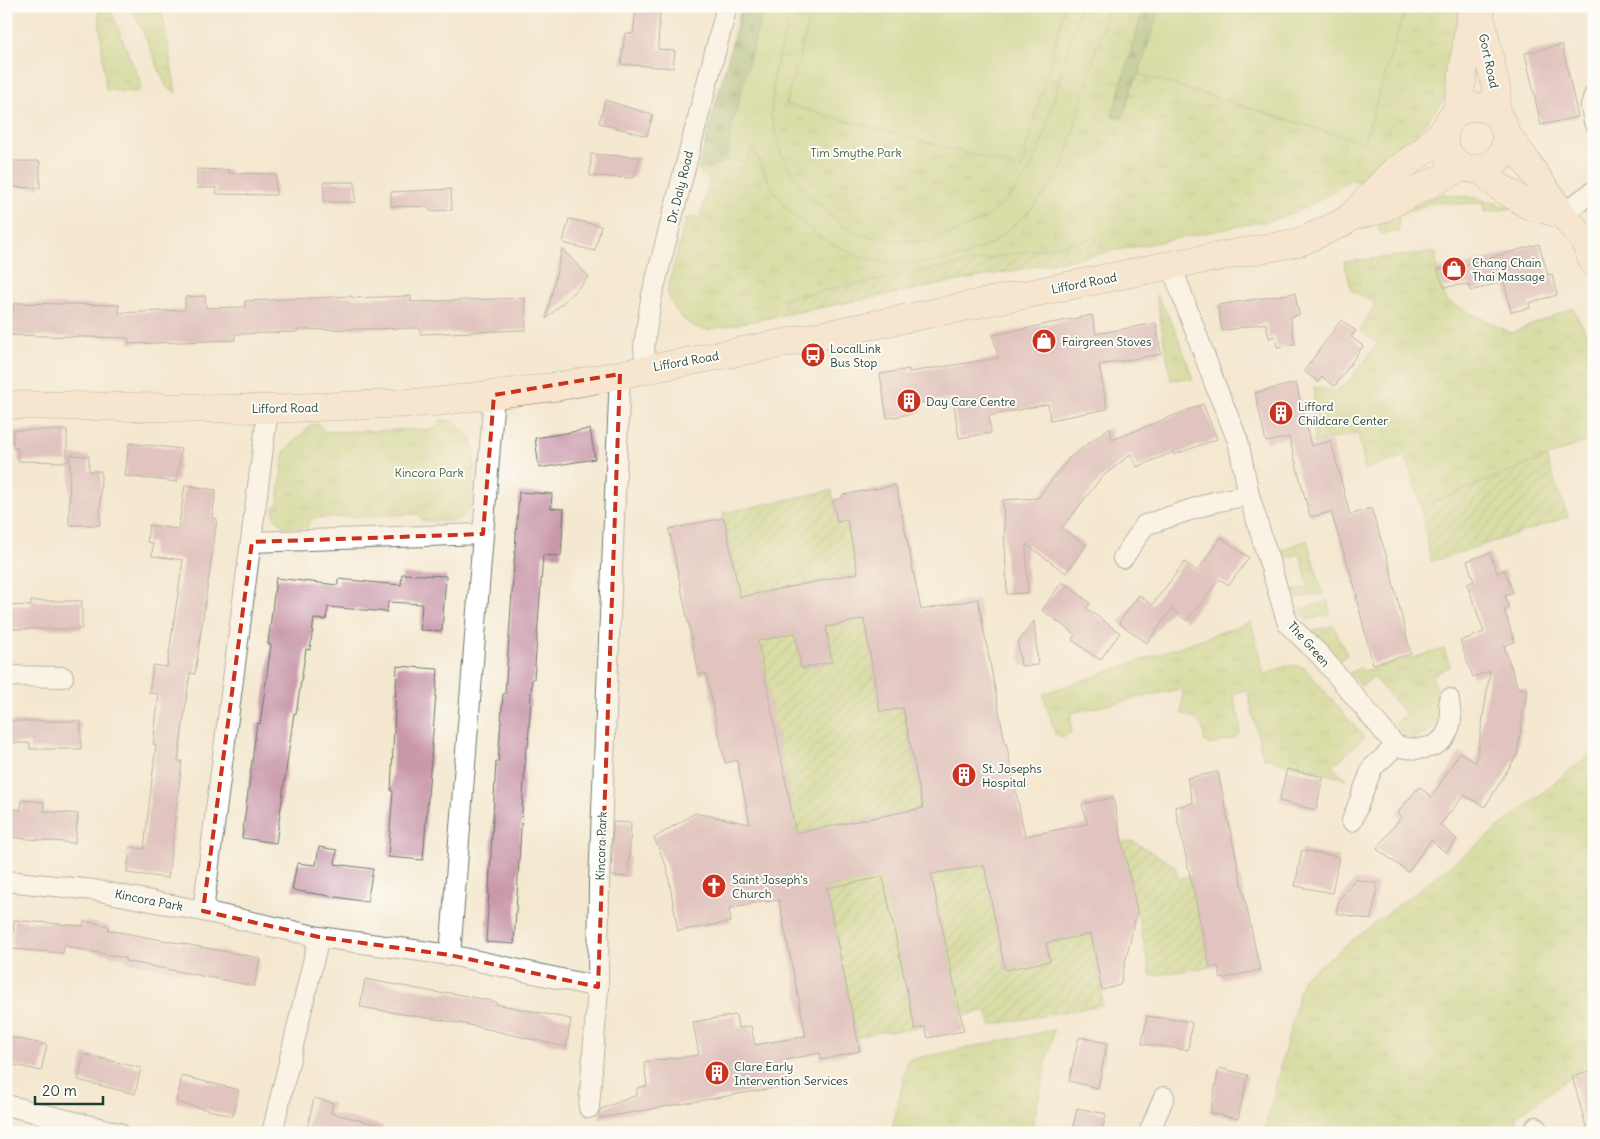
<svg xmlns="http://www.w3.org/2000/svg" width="1600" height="1139" viewBox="0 0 1600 1139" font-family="Delius,sans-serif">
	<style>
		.grass { fill: url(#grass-tufts); stroke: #6c8654 }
		.forest { fill: url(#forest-firs); stroke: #59784d }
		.garden { fill: url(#garden-furrows); stroke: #6c8654 }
		.pitch { fill: #bad074; stroke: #6c8654 }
		.building { fill: #c998aa; fill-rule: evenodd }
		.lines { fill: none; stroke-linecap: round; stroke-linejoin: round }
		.minor-casing { stroke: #6a796b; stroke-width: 22 }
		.secondary-casing { stroke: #6a796b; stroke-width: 29 }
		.minor { stroke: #fff; stroke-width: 20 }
		.secondary { stroke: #fbe5cf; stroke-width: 28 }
		.marked { fill: none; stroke: #c8321e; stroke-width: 4; stroke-dasharray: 10 6; stroke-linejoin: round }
		.labels { text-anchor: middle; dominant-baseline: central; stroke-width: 4; stroke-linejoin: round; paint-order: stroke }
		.street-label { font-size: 12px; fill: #1f3d34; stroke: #fdfcf7 }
		.park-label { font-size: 12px; fill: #466244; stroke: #fdfcf7 }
		.poi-label { font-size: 12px; fill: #1f3d34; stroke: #fdfcf7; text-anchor: start }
	</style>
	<defs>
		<pattern id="grass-tufts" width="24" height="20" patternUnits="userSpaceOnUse" patternTransform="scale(1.25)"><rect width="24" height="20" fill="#bad074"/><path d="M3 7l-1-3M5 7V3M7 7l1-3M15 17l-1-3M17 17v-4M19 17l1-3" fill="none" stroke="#97aa60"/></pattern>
		<pattern id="forest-firs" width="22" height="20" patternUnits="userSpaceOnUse" patternTransform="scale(1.25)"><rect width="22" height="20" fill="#93b266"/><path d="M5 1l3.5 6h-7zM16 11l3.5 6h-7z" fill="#779255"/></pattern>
		<pattern id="garden-furrows" width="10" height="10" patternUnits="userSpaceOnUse" patternTransform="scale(1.25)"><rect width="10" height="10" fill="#bad074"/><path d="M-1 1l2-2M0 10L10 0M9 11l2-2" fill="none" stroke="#97aa60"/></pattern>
	</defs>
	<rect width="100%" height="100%" fill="#fdfcf7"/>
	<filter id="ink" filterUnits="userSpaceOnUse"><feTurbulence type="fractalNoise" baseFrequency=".02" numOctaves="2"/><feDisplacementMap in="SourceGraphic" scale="10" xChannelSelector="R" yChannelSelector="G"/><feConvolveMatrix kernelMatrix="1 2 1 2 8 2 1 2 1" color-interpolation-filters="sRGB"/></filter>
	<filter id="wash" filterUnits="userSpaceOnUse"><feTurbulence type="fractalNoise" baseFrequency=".0096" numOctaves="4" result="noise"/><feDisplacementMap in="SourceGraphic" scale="20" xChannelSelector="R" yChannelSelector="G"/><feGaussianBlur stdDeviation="1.12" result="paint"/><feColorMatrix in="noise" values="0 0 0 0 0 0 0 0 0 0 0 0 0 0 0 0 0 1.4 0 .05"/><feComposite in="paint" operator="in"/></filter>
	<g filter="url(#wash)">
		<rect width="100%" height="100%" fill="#f4e8d0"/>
		<g class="grass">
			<path d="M98,6H109L140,82V91L132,92L106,90Z"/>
			<path d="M132,6H161L176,93L166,86Z"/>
			<path d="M742,6H1460L1454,82L1442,102L1413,139L1362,183L1350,179C1326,198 1305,210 1276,219L707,330L693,326L683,319L675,309L667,292L686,218H700L709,180L698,170Z"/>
			<path d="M1444,194L1476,198L1514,208L1484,212L1483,203L1457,204L1433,202L1398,216L1399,232L1383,234L1378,230L1380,223L1419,200Z"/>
			<path d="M1436,252L1437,269L1446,301L1511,333L1573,308L1594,349V438L1421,507L1406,456L1365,469L1358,433L1314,443V387L1335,391L1351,379L1378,343L1360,331L1376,302L1352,291L1344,262Z"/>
			<path d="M1156,295C1175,324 1182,347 1193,380L1186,378L1171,380Z"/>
			<path d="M440,420L454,421L471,438L474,449V471L470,509L463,516L454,521H423L419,514L312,518L307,528L284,527L274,517V508L278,503L284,452L312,424H319L325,432L435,429Z"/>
			<path d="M1307,540L1323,594L1294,598L1293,591L1309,587L1300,554L1283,558L1280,551Z"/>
			<path d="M1328,601L1330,614L1307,620L1299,610Z"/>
			<path d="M1251,622L1264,675C1281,669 1287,662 1305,668L1364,737L1332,767L1347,779L1263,758L1247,689L1233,694L1240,723V732L1235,738L1210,745L1204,741C1205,724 1197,718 1182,714L1183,688L1071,713V733L1061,737L1055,734L1043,694Z"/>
			<path d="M1333,625L1347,655L1336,662L1313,631Z"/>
			<path d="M1444,649L1450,667L1432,675C1435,685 1440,696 1441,705C1442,723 1423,744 1406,735C1401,733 1398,727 1395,724L1406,714L1373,677L1362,686L1349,673L1360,668L1364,671Z"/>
			<path d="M1594,751V1061L1516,1116L1520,1133H1264L1303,978L1481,842Z"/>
			<path d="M1054,1030L1031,1133H891L908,1060Z"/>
		</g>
		<g class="forest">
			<path d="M742,6H764L732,126L727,161L698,170Z"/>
			<path d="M1144,6H1160L1139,74L1131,89L1123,119L1112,116Z"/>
		</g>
		<g class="garden">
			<path d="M1095,238L1105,253L791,313L780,299Z"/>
			<path d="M1546,457L1568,517L1431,562L1421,507Z"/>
			<path d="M832,490L837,522L847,520L858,573L740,597L723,513Z"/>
			<path d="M864,619L903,708L923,808L796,833L758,641L795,633L801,668L832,662L826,627Z"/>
			<path d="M1133,841L1175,866L1178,878L1190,876L1210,967L1151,976L1122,843Z"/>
			<path d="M983,857L1005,970L1049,961L1046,943L1065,939L1057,901L1083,895L1102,990V1005L990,1025L987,1010L961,1016L931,874L964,869Z"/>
			<path d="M883,877L915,1029L881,1032L857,1037L826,888Z"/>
		</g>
		<g class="pitch">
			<path d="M764,6H792L774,74L771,115L781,154L804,191L843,226L867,236L895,241H927L953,233L984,219L1012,195L1029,172L1040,149L1080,6H1108L1065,161L1050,187L1027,214L994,242L964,256L935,262L896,264L859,257L820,237L791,213L771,186L753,147L747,161H727L732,126Z"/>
			<path d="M813,6H1065L1021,168L786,104Z"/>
			<path d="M1160,6H1406L1364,143L1139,74Z"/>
		</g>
		<g id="blocks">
			<g class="building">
				<path d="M636,6L660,8L658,49L675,51L673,68L621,64L625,33L633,34Z"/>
				<path d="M1562,45L1578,117L1541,125L1525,53Z"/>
				<path d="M605,100L653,115L647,136L599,123Z"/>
				<path d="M591,154L640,157L634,178L590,176Z"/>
				<path d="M10,161H40V188L10,187Z"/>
				<path d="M197,169L229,170V173L276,174V195L216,194L217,188H197Z"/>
				<rect x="324" y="182" width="31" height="20"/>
				<path d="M451,189L452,210L430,211L429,207L391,206V192Z"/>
				<path d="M569,219L601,226L595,251L563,243Z"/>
				<path d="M1539,244L1548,275L1552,274L1557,295L1529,303L1530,308L1511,312L1504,281L1471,291L1469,284L1444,287L1437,269L1464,265Z"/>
				<path d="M562,249L589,277L546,319Z"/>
				<path d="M1295,293L1299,315L1290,317L1295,344L1277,347L1275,336L1269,338L1266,323L1222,331L1218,305Z"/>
				<path d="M205,296L206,308L245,307V301L352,296V298L411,296V302L525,298L526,330L420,334V328L297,330V332L235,334V340L129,344L128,338L6,335V311L13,312L14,303L119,305V313L183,310L185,309V297Z"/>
				<path d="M1092,315L1096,334L1156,323L1161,354L1099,365L1107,409L1050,420L1048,404L989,416L991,433L959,438L953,398L915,404L916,413L887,418L880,374L909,369V372L998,358L993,335Z"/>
				<path d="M1341,320L1356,331L1351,337L1363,346L1335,386L1322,377L1318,382L1304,371Z"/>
				<path d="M1296,383L1311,446L1331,441L1350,515L1371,508L1392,574H1391L1411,654L1373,664L1356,597H1358L1331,512L1310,517L1289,437L1266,442L1255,393Z"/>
				<path d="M1203,404L1217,439L1174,455L1173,452L1137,467L1131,454L1101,478L1062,528L1086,545L1066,573L1026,544L1028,593L1007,594L1003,500L1038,498L1068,459L1110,427L1112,440Z"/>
				<path d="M590,429L595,459L539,468L535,438Z"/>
				<path d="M13,430H67V462L18,461V448H13Z"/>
				<path d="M129,443L181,449L177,482L125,476Z"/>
				<path d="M70,455L89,456V471H101L100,525H69Z"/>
				<path d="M185,485L216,490L212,518L217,519L195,674L190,673L178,761H182L168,878L127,873L130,847L144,849L156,745L153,744L159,694L149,693L153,665L167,667L183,560L152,556L153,543L147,542L149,525L178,529Z"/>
				<path d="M896,485L921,610L978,599L1005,743H1006L1025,836L1087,824L1082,804L1113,798L1137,911L1120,985L1102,990L1091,934L1046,943L1050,961L1005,970L984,865L931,874L964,1031L928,1038L925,1027L915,1029L883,877L826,888L860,1051L821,1060L820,1053L786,1060L791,1085L600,1118L599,1114L601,1109L637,1095V1088L647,1086L644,1062L699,1055L693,1022L736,1015L738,1028L751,1026L755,1045L806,1036L779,900L766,902V900L729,908L731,922L678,931L667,868L654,838L695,813L750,824L737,760L725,763L706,673L699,675L669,529L724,518L740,597L858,573L847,520L837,522L833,500L843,498L842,495ZM864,619L880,712L903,708L923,808L796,833L758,641L795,633L801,668L832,662L826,627Z"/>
				<path d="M519,492L552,494L551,508L564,509L561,556L543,555L534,679H532L528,747H526L514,944L486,942L496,762H498L503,694H505Z"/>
				<path d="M1221,537L1249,558L1229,585L1219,579L1187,621L1172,609L1147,643L1119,623L1139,595L1152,605L1185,562L1197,571Z"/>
				<path d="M1490,553L1497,573L1505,570L1513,593L1505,596L1509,608L1504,610L1515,642L1504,646L1518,688L1527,689L1517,755L1485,807L1464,795L1440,825L1457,839L1446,853L1431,840L1408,872L1377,849L1401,817L1397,813L1419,787L1432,797L1460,752L1476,763L1490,671L1473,677L1460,641L1484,632L1467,584L1474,581L1467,561Z"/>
				<path d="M402,574L446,576L442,631L420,630L422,604L388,602L387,612L328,607L326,620L314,619L310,650L306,649L296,714L294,713L276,843L242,838L257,723L260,724L271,645L268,644L276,578L338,585V579L401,585Z"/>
				<path d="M1062,582L1090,603L1086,608L1120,633L1100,660L1072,640L1076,635L1042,610Z"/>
				<path d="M31,601H82V629H6V605L31,606Z"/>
				<path d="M1034,621L1038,665L1021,666L1018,642Z"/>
				<path d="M397,666L438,669L423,860L388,857L393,791H391Z"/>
				<path d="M6,721H81V749H30V743H6Z"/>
				<path d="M1287,769L1323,777L1316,810L1279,801Z"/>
				<path d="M1218,772L1260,970L1221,979L1218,966L1210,967L1175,807L1193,803L1187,778Z"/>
				<path d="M22,800L44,802V811L78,814L75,843L6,837V808L21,810Z"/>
				<path d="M613,822L631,823L628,877L611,876Z"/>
				<path d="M319,847L337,850L335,864L373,869L367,902L292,890L297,863L316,865Z"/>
				<path d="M1302,850L1339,857L1332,893L1295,886Z"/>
				<path d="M1355,879L1378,884L1371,920L1336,913L1339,900Z"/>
				<path d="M14,920L83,926L84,921L109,926L108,930L260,958L254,986L125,961V958L64,946L63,953L12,949Z"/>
				<path d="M365,979L445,994L446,992L496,1002V1004L571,1019L566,1047L465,1024L360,1007Z"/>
				<path d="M1147,1016L1192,1022L1188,1050L1142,1044Z"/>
				<path d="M6,1036L47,1045L41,1071L6,1063Z"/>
				<path d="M1079,1037L1107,1043L1098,1088L1069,1081Z"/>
				<path d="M84,1054L141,1068L135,1094L78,1080Z"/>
				<path d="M1219,1068L1248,1075L1238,1119L1210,1113Z"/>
				<path d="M1594,1070V1133H1588L1572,1076Z"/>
				<path d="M182,1076L239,1090L233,1116L176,1102Z"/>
				<path d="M314,1098L333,1103L331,1113L383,1126L382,1133H306Z"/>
				<path d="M1077,1108L1106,1114L1102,1133H1072Z"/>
			</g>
		</g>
	</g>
	<g filter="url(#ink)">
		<use href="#blocks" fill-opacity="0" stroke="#6a796b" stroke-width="1"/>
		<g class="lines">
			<defs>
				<g id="minor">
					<path d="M1594,96L1591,106L1594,122"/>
					<path d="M1562,214L1594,191"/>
					<path d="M1171,265L1216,387L1238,441L1249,495L1288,624L1320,655L1396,746C1421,752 1447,750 1451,719C1451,713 1449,705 1449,699"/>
					<path d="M646,369L644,346L651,299L727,6"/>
					<path d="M494,395L450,955L598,987"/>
					<path d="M252,542L483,534"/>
					<path d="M1123,558L1145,525L1214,502L1249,495"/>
					<path d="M6,676L63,677"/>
					<path d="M1352,821L1372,768L1396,746"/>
					<path d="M6,881L94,890L203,911L319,937L450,955"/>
					<path d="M203,911L268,409"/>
					<path d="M6,1105L119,1133"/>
					<path d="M589,1108L598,987L599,883L620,374"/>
					<path d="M1536,1127L1537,1133"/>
					<path d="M272,1133L319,937"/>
					<path d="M1149,1133L1164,1097"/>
				</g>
				<g id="secondary">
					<path d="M1478,6L1496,88L1497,116"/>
					<circle cx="1475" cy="138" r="31"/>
					<path d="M1456,113C1464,79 1466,44 1472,9"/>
					<path d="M1506,134L1524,158L1562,214L1584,240L1594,264"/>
					<path d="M1480,169L1500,187L1530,206L1562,214"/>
					<path d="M1352,216L1379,210L1462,167"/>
					<path d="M6,405L268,409L435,402L561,386L784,343L1171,265L1300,242L1342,223L1352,216L1390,175L1425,150L1446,128"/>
				</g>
			</defs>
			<use href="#minor" class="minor-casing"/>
			<use href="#secondary" class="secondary-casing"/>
			<use href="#minor" class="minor"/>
			<use href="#secondary" class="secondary"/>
		</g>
	</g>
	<path d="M0 0H1600V1139H0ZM620,374L598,987L450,955L319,937L203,911L252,542L483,534L494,395Z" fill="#f4e8d0" fill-opacity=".55" fill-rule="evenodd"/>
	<path class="marked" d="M620,374L598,987L450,955L319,937L203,911L252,542L483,534L494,395Z"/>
	<defs>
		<symbol id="shop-disc" viewBox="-11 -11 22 22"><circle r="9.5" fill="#c8321e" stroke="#fdfcf7"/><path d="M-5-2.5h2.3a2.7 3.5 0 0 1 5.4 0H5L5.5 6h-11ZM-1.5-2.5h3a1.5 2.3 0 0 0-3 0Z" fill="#fff"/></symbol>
		<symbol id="bus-disc" viewBox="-11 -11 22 22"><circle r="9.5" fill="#c8321e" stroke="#fdfcf7"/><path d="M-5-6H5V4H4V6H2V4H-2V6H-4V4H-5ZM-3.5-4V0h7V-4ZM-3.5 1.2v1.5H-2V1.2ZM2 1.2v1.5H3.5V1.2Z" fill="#fff"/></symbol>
		<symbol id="building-disc" viewBox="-11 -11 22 22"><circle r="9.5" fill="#c8321e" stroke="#fdfcf7"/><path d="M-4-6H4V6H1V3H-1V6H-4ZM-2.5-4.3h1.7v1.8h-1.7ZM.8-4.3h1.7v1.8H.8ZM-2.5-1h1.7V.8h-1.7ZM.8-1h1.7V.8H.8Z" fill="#fff"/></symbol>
		<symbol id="church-disc" viewBox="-11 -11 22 22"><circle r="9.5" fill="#c8321e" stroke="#fdfcf7"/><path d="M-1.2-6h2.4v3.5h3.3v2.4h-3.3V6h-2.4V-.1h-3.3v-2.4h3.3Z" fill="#fff"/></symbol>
	</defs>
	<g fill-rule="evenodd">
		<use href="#shop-disc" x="1440" y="255" width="28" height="28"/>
		<use href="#shop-disc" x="1030" y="327" width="28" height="28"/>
		<use href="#bus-disc" x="799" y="341" width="28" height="28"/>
		<use href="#building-disc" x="895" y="387" width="28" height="28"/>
		<use href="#building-disc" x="1267" y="399" width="28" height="28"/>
		<use href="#building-disc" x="950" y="761" width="28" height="28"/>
		<use href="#church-disc" x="700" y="872" width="28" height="28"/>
		<use href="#building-disc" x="703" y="1059" width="28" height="28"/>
	</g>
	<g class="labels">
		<g class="street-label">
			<text transform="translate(1489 61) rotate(78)">Gort Road</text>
			<text transform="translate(680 187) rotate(-76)">Dr. Daly Road</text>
			<text transform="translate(1084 283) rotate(-11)">Lifford Road</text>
			<text transform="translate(686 361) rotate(-10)">Lifford Road</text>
			<text transform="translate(285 408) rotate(-1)">Lifford Road</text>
			<text transform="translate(1309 644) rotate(48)">The Green</text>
			<text transform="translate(601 846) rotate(-88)">Kincora Park</text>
			<text transform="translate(149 900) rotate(11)">Kincora Park</text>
		</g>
		<g class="park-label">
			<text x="856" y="152">Tim Smythe Park</text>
			<text x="429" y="472">Kincora Park</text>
		</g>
		<g class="poi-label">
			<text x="1472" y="262">Chang Chain<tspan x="1472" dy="14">Thai Massage</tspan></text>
			<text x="1062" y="341">Fairgreen Stoves</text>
			<text x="830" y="348">LocalLink<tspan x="830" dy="14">Bus Stop</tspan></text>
			<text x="926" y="401">Day Care Centre</text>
			<text x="1298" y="406">Lifford<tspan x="1298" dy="14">Childcare Center</tspan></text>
			<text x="982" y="768">St. Josephs<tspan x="982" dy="14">Hospital</tspan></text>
			<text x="732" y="879">Saint Joseph's<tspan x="732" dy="14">Church</tspan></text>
			<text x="734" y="1066">Clare Early<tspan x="734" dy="14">Intervention Services</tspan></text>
		</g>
	</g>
	<rect width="1600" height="1139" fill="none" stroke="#fdfcf7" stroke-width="25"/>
	<path d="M35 1096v8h68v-8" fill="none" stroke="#1f3d34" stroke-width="2.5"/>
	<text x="42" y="1096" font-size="15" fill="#1f3d34" stroke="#fdfcf7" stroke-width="4" paint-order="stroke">20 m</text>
</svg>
